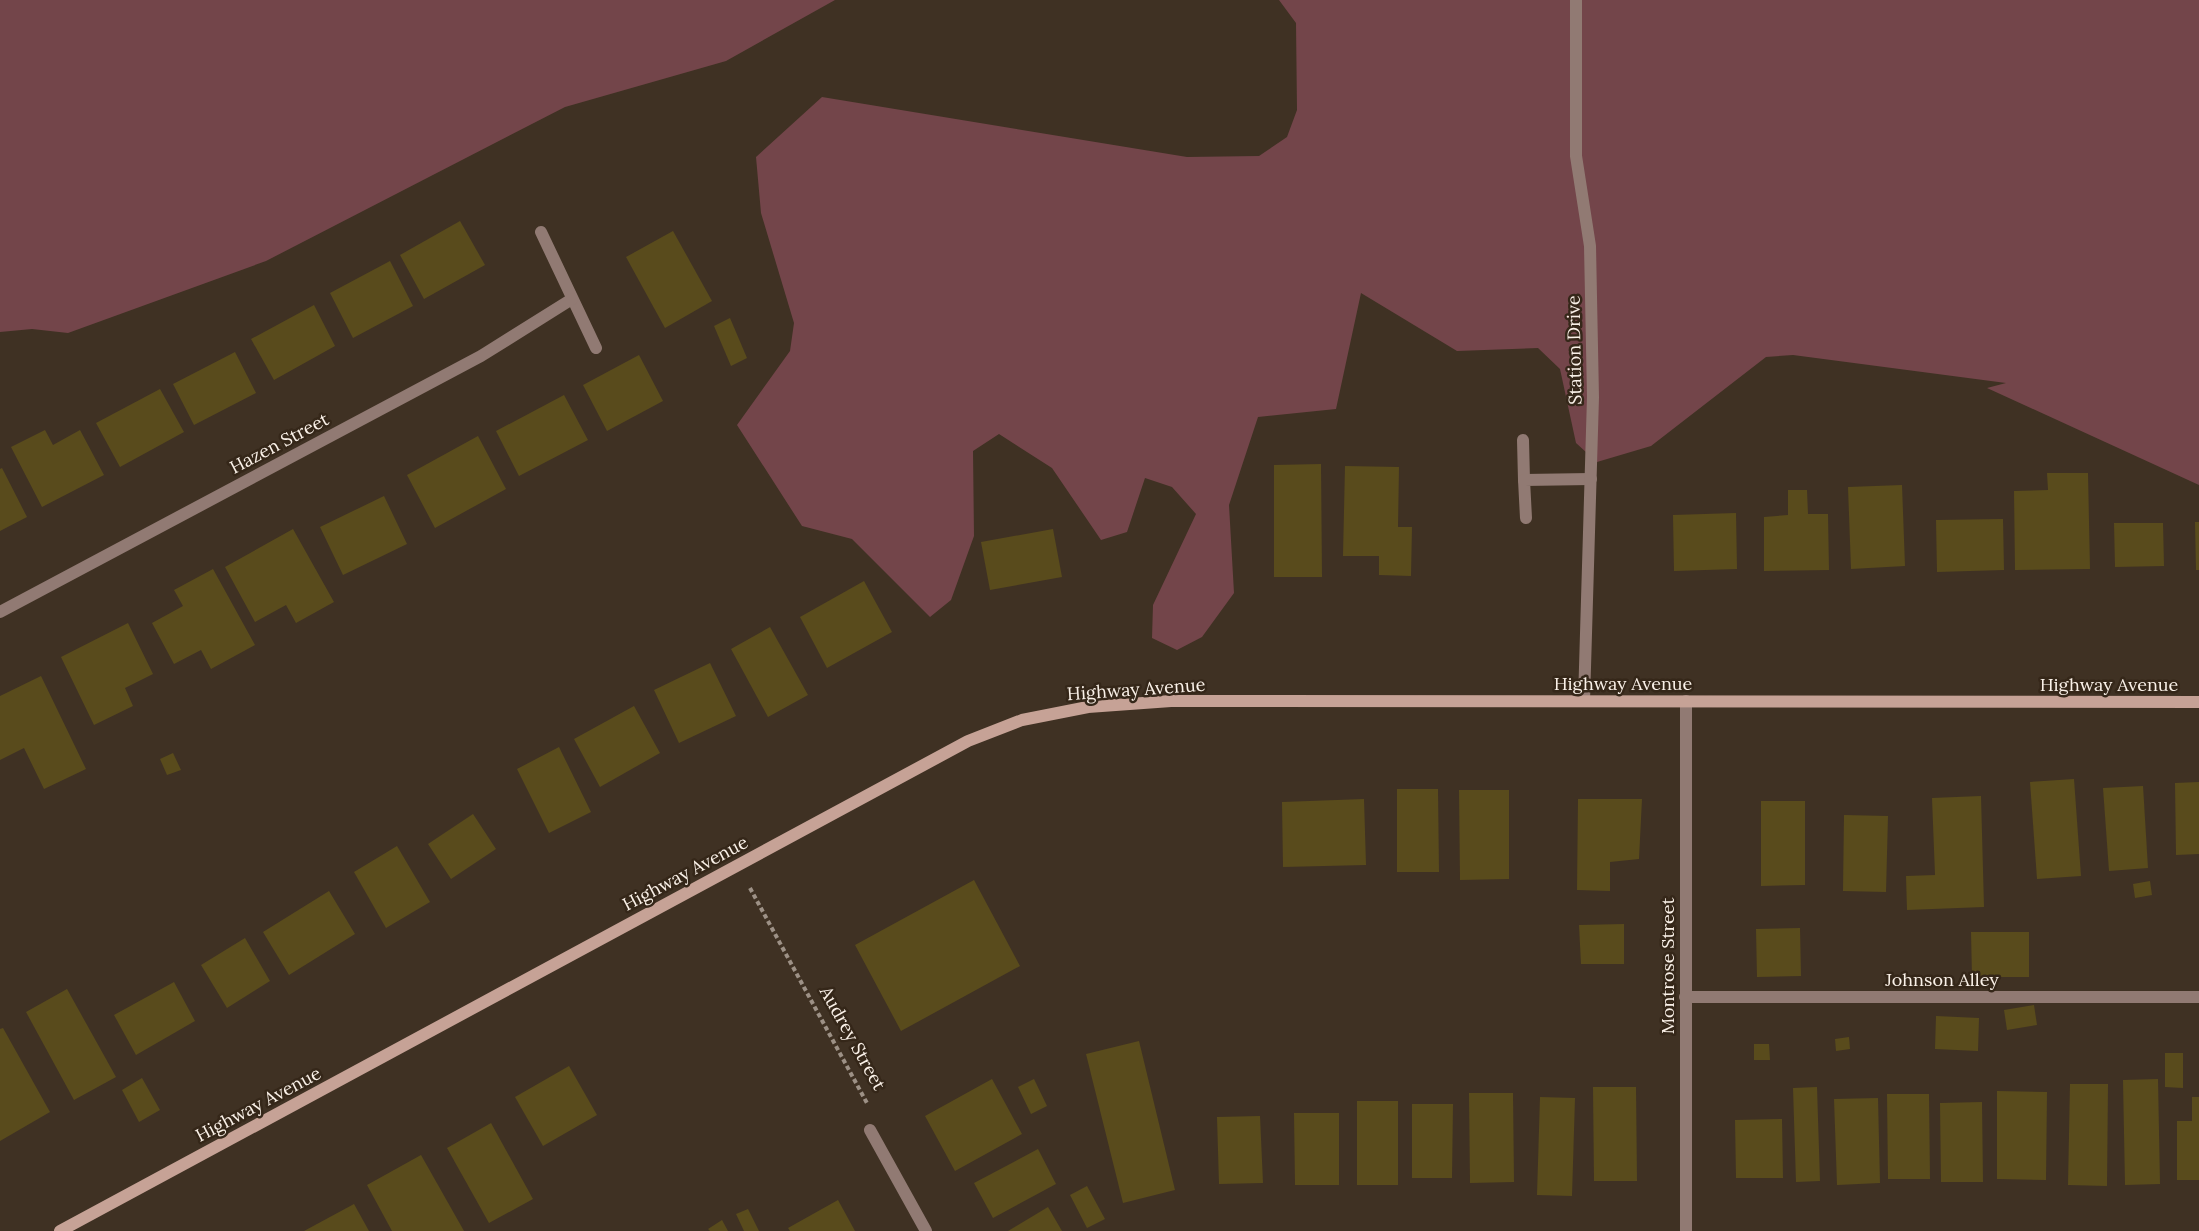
<svg xmlns="http://www.w3.org/2000/svg" width="2199" height="1231" viewBox="0 0 2199 1231" font-family="Lora,serif">
	<style>
		.green { fill: #73454a }
		.building { fill: #594b1c }
		.lines { fill: none; stroke-linecap: round; stroke-linejoin: round }
		.path { stroke: #9d9186; stroke-width: 4; stroke-dasharray: 4.5 3; stroke-linecap: butt }
		.service { stroke: #917a73; stroke-width: 12 }
		.minor { stroke: #917a73; stroke-width: 12 }
		.secondary { stroke: #c6a296; stroke-width: 12 }
		.labels { text-anchor: middle; dominant-baseline: central; stroke-width: 5; stroke-linejoin: round; paint-order: stroke }
		.street-label { font-size: 18px; fill: #faf1e8; stroke: #352719 }
	</style>
	<rect width="100%" height="100%" fill="#3f3123"/>
	<g class="green">
		<path d="M0,0H835L726,61L565,107L266,261L68,333L32,329L0,332Z"/>
		<path d="M1279,0H2199V485L1987,388L2006,383L1793,355L1766,357L1651,446L1597,462L1576,443L1560,369L1538,348L1457,351L1361,293L1336,409L1258,417L1229,505L1234,593L1202,637L1177,650L1152,638L1153,605L1196,514L1172,487L1145,478L1127,532L1101,540L1052,468L999,434L973,451L974,536L951,600L930,617L852,539L802,526L737,425L790,351L794,323L761,213L756,157L822,97L1187,157L1259,156L1287,137L1297,110L1296,23Z"/>
	</g>
	<g class="building">
		<path d="M460,221L485,265L424,299L400,255Z"/>
		<path d="M673,231L712,301L665,328L626,257Z"/>
		<path d="M390,261L413,306L353,338L330,293Z"/>
		<path d="M314,305L335,346L274,380L251,339Z"/>
		<path d="M730,318L747,358L731,366L714,326Z"/>
		<path d="M235,352L256,393L194,425L173,384Z"/>
		<path d="M639,355L663,401L607,431L583,385Z"/>
		<path d="M160,389L184,432L120,467L96,423Z"/>
		<path d="M564,395L588,440L519,476L496,431Z"/>
		<path d="M45,430L53,445L80,430L104,475L42,507L11,447Z"/>
		<path d="M478,436L506,489L435,528L407,475Z"/>
		<path d="M1321,464L1322,577H1274V465Z"/>
		<path d="M1345,466L1399,467L1398,527H1412L1411,576L1379,575V556H1343Z"/>
		<path d="M2,468L27,517L0,531V469Z"/>
		<path d="M2047,473H2088L2090,569L2015,570L2014,491L2048,490Z"/>
		<path d="M1902,485L1905,566L1851,569L1848,487Z"/>
		<path d="M1788,490H1807L1808,514H1828L1829,570L1764,571V517L1788,515Z"/>
		<path d="M384,496L407,544L343,575L320,527Z"/>
		<path d="M1736,513L1737,569L1674,571L1673,515Z"/>
		<path d="M2003,519L2004,570L1937,572L1936,520Z"/>
		<path d="M2195,522H2199V570H2196Z"/>
		<path d="M2114,523H2163L2164,566L2115,567Z"/>
		<path d="M293,529L334,602L296,623L286,605L255,622L225,567Z"/>
		<path d="M1053,529L1062,577L990,590L981,542Z"/>
		<path d="M213,569L255,645L211,669L201,650L174,664L152,623L183,606L174,590Z"/>
		<path d="M864,581L892,632L827,668L800,617Z"/>
		<path d="M128,623L153,674L125,688L133,706L94,725L61,657Z"/>
		<path d="M770,627L808,695L768,717L731,649Z"/>
		<path d="M710,663L736,716L679,743L654,690Z"/>
		<path d="M41,676L86,769L44,789L24,748L0,760V696Z"/>
		<path d="M634,706L660,753L600,787L574,739Z"/>
		<path d="M559,747L591,812L549,833L517,769Z"/>
		<path d="M173,753L181,770L167,775L160,759Z"/>
		<path d="M2074,779L2081,876L2037,879L2030,782Z"/>
		<path d="M2199,782V854L2176,855L2175,783Z"/>
		<path d="M2143,786L2148,868L2109,871L2103,788Z"/>
		<path d="M1397,789H1438L1439,872H1397Z"/>
		<path d="M1459,790H1509V879L1460,880Z"/>
		<path d="M1981,796L1984,907L1907,910L1906,876L1935,875L1932,798Z"/>
		<path d="M1364,799L1366,865L1283,867L1282,802Z"/>
		<path d="M1578,799H1642L1639,859L1610,862V891L1577,890Z"/>
		<path d="M1761,801H1805V885L1761,886Z"/>
		<path d="M473,814L496,849L451,879L428,844Z"/>
		<path d="M1844,815L1888,816L1886,892L1843,891Z"/>
		<path d="M397,846L430,902L386,928L354,872Z"/>
		<path d="M974,880L1020,966L901,1031L855,945Z"/>
		<path d="M2150,881L2152,895L2135,898L2133,884Z"/>
		<path d="M329,891L355,934L289,975L263,932Z"/>
		<path d="M1624,924V964H1581L1579,925Z"/>
		<path d="M1800,928L1801,976L1757,977L1756,929Z"/>
		<path d="M1971,932H2029V977H1972Z"/>
		<path d="M245,938L270,981L227,1008L201,965Z"/>
		<path d="M174,982L195,1021L136,1055L114,1015Z"/>
		<path d="M67,989L116,1077L74,1100L26,1012Z"/>
		<path d="M2034,1005L2037,1025L2007,1030L2004,1010Z"/>
		<path d="M1936,1016L1979,1018L1978,1051L1935,1049Z"/>
		<path d="M3,1028L50,1112L0,1141V1029Z"/>
		<path d="M1849,1037L1850,1049L1836,1051L1835,1039Z"/>
		<path d="M1139,1041L1175,1190L1123,1203L1086,1054Z"/>
		<path d="M1754,1044H1769L1770,1060H1754Z"/>
		<path d="M2165,1053H2183V1088L2165,1087Z"/>
		<path d="M569,1066L597,1115L543,1146L515,1097Z"/>
		<path d="M142,1078L160,1110L139,1122L122,1090Z"/>
		<path d="M992,1079L1022,1134L955,1171L925,1116Z"/>
		<path d="M1034,1079L1047,1106L1031,1114L1018,1087Z"/>
		<path d="M2158,1079L2160,1184L2125,1185L2123,1080Z"/>
		<path d="M2070,1084H2108L2107,1186L2068,1185Z"/>
		<path d="M1593,1087H1636L1637,1181H1594Z"/>
		<path d="M1817,1087L1820,1181L1796,1182L1793,1088Z"/>
		<path d="M1997,1091L2047,1092L2046,1180L1997,1179Z"/>
		<path d="M1469,1093H1513L1514,1182L1470,1183Z"/>
		<path d="M1887,1094H1929L1930,1179H1888Z"/>
		<path d="M1540,1097L1575,1098L1572,1196L1537,1195Z"/>
		<path d="M2192,1097H2199V1180H2177V1121H2192Z"/>
		<path d="M1878,1098L1880,1183L1837,1185L1834,1099Z"/>
		<rect x="1357" y="1101" width="41" height="84"/>
		<path d="M1982,1102L1983,1182H1941L1940,1103Z"/>
		<path d="M1412,1104H1453L1452,1178H1412Z"/>
		<path d="M1294,1113H1339V1185H1295Z"/>
		<path d="M1260,1116L1263,1183L1219,1184L1217,1117Z"/>
		<path d="M1782,1119L1783,1178H1736L1735,1120Z"/>
		<path d="M491,1123L533,1199L489,1223L447,1148Z"/>
		<path d="M1038,1149L1056,1184L993,1218L974,1183Z"/>
		<path d="M421,1155L464,1231H392L367,1185Z"/>
		<path d="M1087,1186L1105,1219L1087,1228L1070,1195Z"/>
		<path d="M838,1200L855,1231H790L788,1228Z"/>
		<path d="M354,1204L369,1231H304Z"/>
		<path d="M1048,1207L1062,1231H1008Z"/>
		<path d="M748,1209L759,1231H744L736,1214Z"/>
		<path d="M722,1220L728,1231H710L708,1229Z"/>
	</g>
	<g class="lines">
		<path class="path" d="M750,888L868,1105"/>
		<g class="service">
			<path d="M541,232L596,348"/>
			<path d="M1523,440L1524,480"/>
			<path d="M1526,518L1524,480L1591,479"/>
			<path d="M1685,997H2199"/>
		</g>
		<g class="minor">
			<path d="M1576,0V156L1590,246L1593,397L1584,701"/>
			<path d="M0,612L481,356L572,299"/>
			<path d="M1686,701V1231"/>
			<path d="M870,1130L926,1231"/>
		</g>
		<path class="secondary" d="M60,1231L968,741L1022,720L1088,707L1171,701L2199,702"/>
	</g>
	<g class="labels">
		<g class="street-label">
			<text transform="translate(1574 350) rotate(-91)">Station Drive</text>
			<text transform="translate(279 443) rotate(-28)">Hazen Street</text>
			<text x="1623" y="683">Highway Avenue</text>
			<text x="2109" y="684">Highway Avenue</text>
			<text transform="translate(1136 689) rotate(-4)">Highway Avenue</text>
			<text transform="translate(685 873) rotate(-28)">Highway Avenue</text>
			<text transform="translate(1667 966) rotate(-90)">Montrose Street</text>
			<text x="1942" y="979">Johnson Alley</text>
			<text transform="translate(853 1038) rotate(61)">Audrey Street</text>
			<text transform="translate(258 1104) rotate(-28)">Highway Avenue</text>
		</g>
	</g>
</svg>
